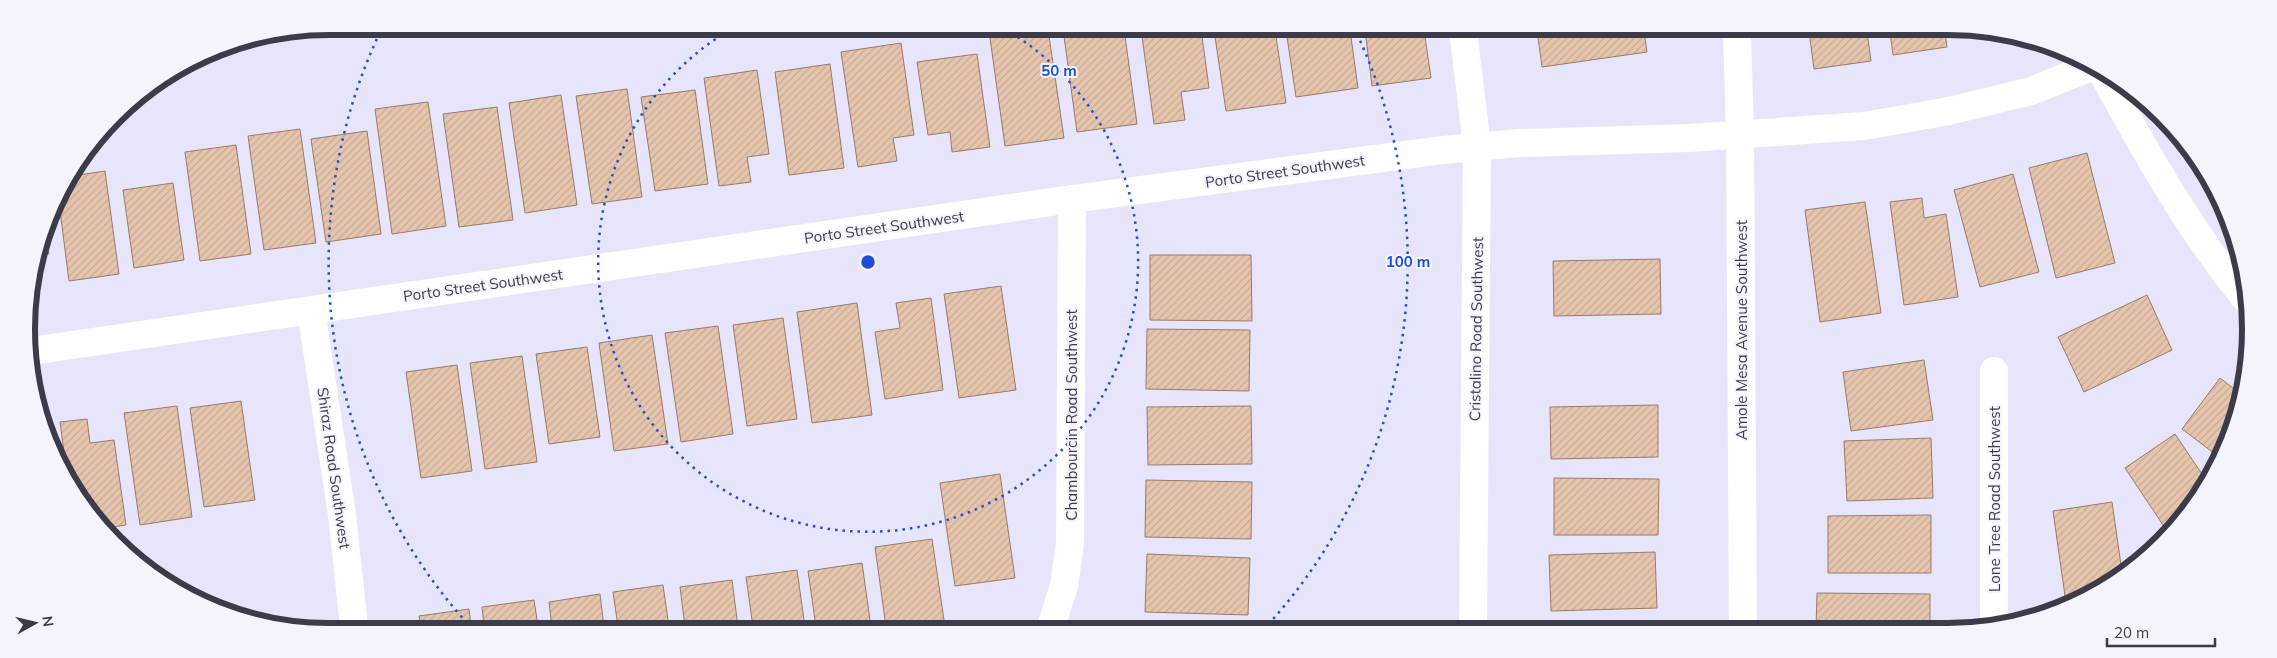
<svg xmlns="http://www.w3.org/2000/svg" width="2277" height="658" viewBox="0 0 2277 658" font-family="Mulish,sans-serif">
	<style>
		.building { fill: url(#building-hatch); stroke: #997b65 }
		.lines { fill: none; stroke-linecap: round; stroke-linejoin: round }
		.minor { stroke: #fff; stroke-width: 28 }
		.tertiary { stroke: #fff; stroke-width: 28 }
		.ring { fill: none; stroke: #1d4ed8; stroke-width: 2.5; stroke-dasharray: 2.5 5 }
		.labels { text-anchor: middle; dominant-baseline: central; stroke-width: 4; stroke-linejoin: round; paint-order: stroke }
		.street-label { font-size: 15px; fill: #3c3b49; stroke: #f5f4fc }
		.rim { fill: none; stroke: #3c3b49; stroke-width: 6 }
		.centre { fill: #1d4ed8; stroke: #f5f4fc; stroke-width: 2.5 }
		.ring-label { font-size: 15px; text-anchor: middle; font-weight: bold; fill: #1d4ed8; stroke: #f5f4fc; stroke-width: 4; stroke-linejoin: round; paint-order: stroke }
	</style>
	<defs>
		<pattern id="building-hatch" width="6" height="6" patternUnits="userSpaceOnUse" patternTransform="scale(1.25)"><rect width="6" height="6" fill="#e6c5ad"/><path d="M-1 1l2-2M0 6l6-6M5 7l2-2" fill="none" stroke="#c6aa96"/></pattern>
	</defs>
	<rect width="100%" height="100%" fill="#e7e5fb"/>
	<g class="building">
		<path d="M1048,29L1064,138L1005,146L990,38Z"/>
		<path d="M1063,29H1124L1137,124L1077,132Z"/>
		<path d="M1141,29H1201L1209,88L1181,92L1185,120L1154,124Z"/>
		<path d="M1214,30H1275L1286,103L1226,111Z"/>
		<path d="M1286,30H1350L1358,88L1296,97Z"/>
		<path d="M1365,30H1424L1431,78L1372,86Z"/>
		<path d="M1537,30L1644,31L1647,52L1542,67Z"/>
		<path d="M1809,31L1867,32L1871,61L1814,69Z"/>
		<path d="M1890,32H1945L1947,47L1893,55Z"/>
		<path d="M901,43L914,135L893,138L897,161L858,167L841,52Z"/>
		<path d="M977,54L990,147L952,152L950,132L928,135L917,62Z"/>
		<path d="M830,64L844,168L789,175L775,72Z"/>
		<path d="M757,70L769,154L747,157L751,182L719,186L704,78Z"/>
		<path d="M627,89L642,197L592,204L576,96Z"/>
		<path d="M695,90L708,184L655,191L641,97Z"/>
		<path d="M561,95L577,205L525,213L509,103Z"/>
		<path d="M428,102L446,226L392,234L375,109Z"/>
		<path d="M497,107L513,220L459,227L443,114Z"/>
		<path d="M300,129L316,243L264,250L248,136Z"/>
		<path d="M367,131L381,234L326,242L311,139Z"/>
		<path d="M236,145L251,254L200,261L185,152Z"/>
		<path d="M2087,153L2115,263L2056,278L2029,168Z"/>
		<path d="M105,171L119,274L69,281L58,195L72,176Z"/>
		<path d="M2013,174L2039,272L1980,287L1954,190Z"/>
		<path d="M173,183L184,260L134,268L123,190Z"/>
		<path d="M1922,198L1924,218L1946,214L1958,297L1904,305L1890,202Z"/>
		<path d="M1865,202L1881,313L1820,322L1805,210Z"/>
		<path d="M46,237L49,254L41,255Z"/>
		<path d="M1150,255H1251L1252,321L1150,320Z"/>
		<path d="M1660,259L1661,314L1554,316L1553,261Z"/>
		<path d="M1001,286L1016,390L959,398L944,294Z"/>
		<path d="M2147,295L2172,350L2084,392L2058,337Z"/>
		<path d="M931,298L943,390L885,399L875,332L900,328L896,303Z"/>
		<path d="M857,303L872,415L812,423L797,312Z"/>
		<path d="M783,318L797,419L747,426L733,325Z"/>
		<path d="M718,326L733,434L681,442L665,333Z"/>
		<path d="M1147,329L1250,330L1249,391L1146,389Z"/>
		<path d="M652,335L668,444L614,451L599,343Z"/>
		<path d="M587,347L600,437L549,444L536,354Z"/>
		<path d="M522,356L537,462L485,469L470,363Z"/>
		<path d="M1924,360L1933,420L1851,431L1843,372Z"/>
		<path d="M457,365L472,471L421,478L406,372Z"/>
		<path d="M2220,378L2242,395L2219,457L2182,429Z"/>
		<path d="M241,401L255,500L204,507L190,408Z"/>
		<path d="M1658,405V457L1551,459L1550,407Z"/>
		<path d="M177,406L192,517L140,525L124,413Z"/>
		<path d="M1251,406L1252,464L1148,465L1147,407Z"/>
		<path d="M87,419L90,443L114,440L126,525L106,528L89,513L66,467L60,422Z"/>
		<path d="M2175,434L2208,483L2169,534L2125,468Z"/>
		<path d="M1931,438L1933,498L1847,501L1844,441Z"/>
		<path d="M1000,474L1015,578L955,586L940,483Z"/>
		<path d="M1554,478L1659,479L1658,535H1554Z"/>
		<path d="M1146,480L1252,482L1251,539L1145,537Z"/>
		<path d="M2112,502L2122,572L2094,592L2065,596L2053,511Z"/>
		<path d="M1931,515V573H1828V516Z"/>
		<path d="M932,539L945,627H886L875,547Z"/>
		<path d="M1655,552L1657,608L1551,611L1549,555Z"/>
		<path d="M1147,554L1250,558L1248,615L1145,612Z"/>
		<path d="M862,563L871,627H816L808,571Z"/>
		<path d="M797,570L805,627H753L746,577Z"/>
		<path d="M732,580L738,627H685L680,587Z"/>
		<path d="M663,585L669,627H618L613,592Z"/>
		<path d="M1817,593L1930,594V629H1816Z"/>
		<path d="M600,594L604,627H552L549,602Z"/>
		<path d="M534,600L538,626H484L482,607Z"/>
		<path d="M469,609L471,626H421L419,616Z"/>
	</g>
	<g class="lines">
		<g class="minor">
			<path d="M1463,30L1477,146L1473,628"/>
			<path d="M2102,72C2145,151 2188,228 2245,298"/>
			<path d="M311,310L342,515L354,626"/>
			<path d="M31,351L1072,199L1443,150L1520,143L1689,138L1864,126L1949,111L2031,91L2091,67"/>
			<path d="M1994,371V627"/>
			<path d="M1051,627L1064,586L1070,543L1072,199"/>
		</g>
		<path class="tertiary" d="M1737,31L1740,135L1743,629"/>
	</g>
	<g class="ring">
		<path d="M1005 29A270 270 0 1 1 733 28"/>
		<path d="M467 623A540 540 0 0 1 381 30M1357 34A540 540 0 0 1 1266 627"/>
	</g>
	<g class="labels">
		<g class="street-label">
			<text transform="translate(1285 171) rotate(-8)">Porto Street Southwest</text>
			<text transform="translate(884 227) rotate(-8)">Porto Street Southwest</text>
			<text transform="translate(483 285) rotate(-8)">Porto Street Southwest</text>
			<text transform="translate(1476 329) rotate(-89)">Cristalino Road Southwest</text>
			<text transform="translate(1741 330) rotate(-90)">Amole Mesa Avenue Southwest</text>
			<text transform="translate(1071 415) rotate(-90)">Chambourcin Road Southwest</text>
			<text transform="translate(334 468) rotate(82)">Shiraz Road Southwest</text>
			<text transform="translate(1994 499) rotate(-90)">Lone Tree Road Southwest</text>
		</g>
	</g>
	<path d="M0 0H2277V658H0ZM329 35H1948A294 294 0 0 1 2242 329V329A294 294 0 0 1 1948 623H329A294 294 0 0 1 35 329V329A294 294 0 0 1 329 35Z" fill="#f5f4fc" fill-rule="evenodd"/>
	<path class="rim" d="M329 35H1948A294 294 0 0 1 2242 329V329A294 294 0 0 1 1948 623H329A294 294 0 0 1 35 329V329A294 294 0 0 1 329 35Z"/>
	<circle cx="868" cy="262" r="8" class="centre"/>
	<g class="ring-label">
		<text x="1059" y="76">50 m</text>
		<text x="1408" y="267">100 m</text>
	</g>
	<g transform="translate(35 623) rotate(82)" stroke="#f5f4fc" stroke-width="4" paint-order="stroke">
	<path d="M0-4L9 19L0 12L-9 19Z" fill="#3c3b49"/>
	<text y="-8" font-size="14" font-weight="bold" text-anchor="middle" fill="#3c3b49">N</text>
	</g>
	<path d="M2107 638v8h108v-8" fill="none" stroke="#3c3b49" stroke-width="2.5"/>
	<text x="2114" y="638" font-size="15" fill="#3c3b49" stroke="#f5f4fc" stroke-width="4" paint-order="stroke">20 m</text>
</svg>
